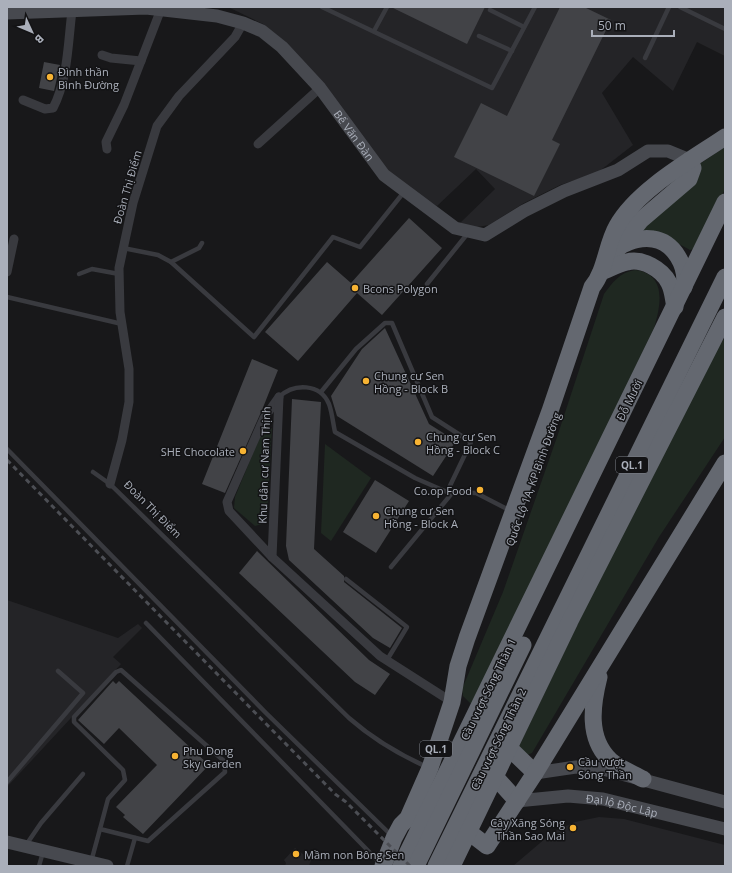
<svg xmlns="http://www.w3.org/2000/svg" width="732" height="873" viewBox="0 0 732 873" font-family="'Open Sans',sans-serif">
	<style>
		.built { fill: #242427 }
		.green { fill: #1f2821 }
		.building { fill: #424347 }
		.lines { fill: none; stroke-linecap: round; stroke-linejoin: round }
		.lane { stroke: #393a3f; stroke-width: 4.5 }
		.street { stroke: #393a3f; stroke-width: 9 }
		.secondary { stroke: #47494f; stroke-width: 13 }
		.highway { stroke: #646870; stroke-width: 17 }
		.rail { stroke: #4c4e54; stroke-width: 3; stroke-dasharray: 5 4; stroke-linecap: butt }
		.poi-dot { fill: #f7b333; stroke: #131315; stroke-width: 1.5 }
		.labels { text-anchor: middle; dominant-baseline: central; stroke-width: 3; stroke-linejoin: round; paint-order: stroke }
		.shield { fill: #131315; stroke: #7d8088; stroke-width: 1 }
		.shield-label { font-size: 10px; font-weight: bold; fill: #aaafba }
		.poi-label { font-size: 11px; fill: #aaafba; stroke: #131315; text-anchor: start }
		.street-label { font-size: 11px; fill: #aaafba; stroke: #131315 }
	</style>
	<rect width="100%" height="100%" fill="#18181a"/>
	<g class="built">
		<path d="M228,7H725V56L697,42L673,91L633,57L602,93L633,145L597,173L560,185L524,203L489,225L471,228L459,224L495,189L476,169L437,206L416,194L383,170L287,45L263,24Z"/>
		<path d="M7,600L118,638L138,624L142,628L113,657L121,664L7,787Z"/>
		<path d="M599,817L624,819L725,845V866H513L553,832L575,822Z"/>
		<path d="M295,848L311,860L309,866H285L286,863L284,860Z"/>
	</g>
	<g class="green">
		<path d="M725,147V189L697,248L690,250L659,233L636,229L698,165Z"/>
		<path d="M635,270C667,274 661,305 654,328L474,707L463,696L462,689L503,592L557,437L604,294C612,283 620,272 635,270Z"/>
		<path d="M725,338V437L659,537L532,753L527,755L518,748L680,412L719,345Z"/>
		<path d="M272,428L267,519L262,524L255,526L234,508L235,497L261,434L266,429Z"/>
		<path d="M325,444L371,478L331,541L321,533Z"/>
	</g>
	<g class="building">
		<path d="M391,7H485L467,44Z"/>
		<path d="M560,7H584L611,20L552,140L560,144L534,196L454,157L481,103L507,116Z"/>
		<path d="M44,62L60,65L54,91L39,88Z"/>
		<path d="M409,218L442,248L382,315L357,293L298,361L265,332L327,262L351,283Z"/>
		<path d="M385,328L429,424L456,441L433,476L337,416L331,396L362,349Z"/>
		<path d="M252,359L278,370L262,410L225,493L202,484Z"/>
		<path d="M292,399L321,402L314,549L344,576V582L402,628L390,648L373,638L289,560L286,546Z"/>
		<path d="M375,480L409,501L376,553L343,532Z"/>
		<path d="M257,551L369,660L390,674L375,695L355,682L239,573Z"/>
		<path d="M113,681L116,684L119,681L209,765L143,834L123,817L125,815L116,807L157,765L119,728L104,744L78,720Z"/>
	</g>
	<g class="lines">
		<g class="lane">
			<path d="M322,7L492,88L535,7"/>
			<path d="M680,7L725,29"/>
			<path d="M490,10L524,27"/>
			<path d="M374,31L387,7"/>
			<path d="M479,36L512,51"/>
			<path d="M645,58L669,7"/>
			<path d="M123,248L158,255L171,262L254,337L333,237L360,247L404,192"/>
			<path d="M171,262L199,248L202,243"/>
			<path d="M79,274L92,269L119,274"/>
			<path d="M427,284L468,233"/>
			<path d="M7,297L122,324"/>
			<path d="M321,392L356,349L385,323H392L432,417L471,442L447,492"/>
			<path d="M279,397C294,383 320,383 329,404C332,412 333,423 335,432L415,478L447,492L476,493L511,511"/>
			<path d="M7,449L266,713L391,835"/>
			<path d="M93,472L110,484L349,718C373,739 398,754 427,767"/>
			<path d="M391,567L453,492"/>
			<path d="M346,579L407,627L387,660"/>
			<path d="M146,623L380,863"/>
			<path d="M121,670L224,761L225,772L148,841L100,829L108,799L125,780L123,770L74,722V717L116,672Z"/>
			<path d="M7,782L83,693L58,671"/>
			<path d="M26,845L41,823L83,774"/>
			<path d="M91,862L100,829"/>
			<path d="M39,866L43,852"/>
			<path d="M127,866L135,838"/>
		</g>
		<g class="street">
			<path d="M102,55L111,58L141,61"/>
			<path d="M23,100L45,109L53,108C68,80 68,42 72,11"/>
			<path d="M258,144L320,88"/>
			<path d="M107,149L106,142L124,105L161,9"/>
			<path d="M7,272L14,239"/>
			<path d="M279,397L264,418L227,502L229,511L272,557L380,656L452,702"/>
			<path d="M110,484L122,440L129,402V369L120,312L119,268L133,203L157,126L179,96L235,37L243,23"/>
			<path d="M272,557L279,397"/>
		</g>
		<g class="secondary">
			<path id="s1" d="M7,13L146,8L217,16L243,23L262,31L282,47L320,88L384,175L455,228L485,235L524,211L564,191L618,170L648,151H668L690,160"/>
			<path d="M535,773L576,767L603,769L725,802"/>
			<path id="s2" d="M517,801L568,796L603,799L725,829"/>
			<path d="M7,842L107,866"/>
		</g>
		<g class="highway">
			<path d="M620,246C631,241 641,237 653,239C674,242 688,267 684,287"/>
			<path d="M609,260L641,220L689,179L693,168L690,160"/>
			<path d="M601,272C609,269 618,264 627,262C642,258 662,269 669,283C673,290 673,299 675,307"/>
			<path d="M599,677C592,705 587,738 610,760C619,768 632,773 643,779"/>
			<path d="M502,741L535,773"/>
			<path d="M489,770L517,801"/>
			<path d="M461,826L487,846L535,773L725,463"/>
			<path d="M383,866L394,838L401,825L408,818L430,768L452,702L458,666L467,638L550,411L592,287C606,270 606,245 617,226C637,190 691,160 725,137"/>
			<path d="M401,866L725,202"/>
			<path d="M416,866L523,645"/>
			<path d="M436,866L725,277"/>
			<path d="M452,866L570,621L725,317"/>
		</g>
		<path class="rail" d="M7,460L335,794L346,802L410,866"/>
	</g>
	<g class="poi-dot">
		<circle cx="50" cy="77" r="4"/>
		<circle cx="355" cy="288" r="4"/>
		<circle cx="366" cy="381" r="4"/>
		<circle cx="418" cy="442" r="4"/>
		<circle cx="243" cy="451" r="4"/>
		<circle cx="480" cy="490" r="4"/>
		<circle cx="376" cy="516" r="4"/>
		<circle cx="175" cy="756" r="4"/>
		<circle cx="570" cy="767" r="4"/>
		<circle cx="573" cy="828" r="4"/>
		<circle cx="296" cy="854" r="4"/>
	</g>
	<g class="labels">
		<g class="shield">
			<rect x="616" y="457" width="32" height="16" rx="3"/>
			<rect x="420" y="741" width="32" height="16" rx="3"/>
		</g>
		<g class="shield-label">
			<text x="632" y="465">QL.1</text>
			<text x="436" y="749">QL.1</text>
		</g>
		<g class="poi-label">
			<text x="58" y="71">Đình thần<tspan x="58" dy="13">Bình Đường</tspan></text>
			<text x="363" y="288">Bcons Polygon</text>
			<text x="374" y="375">Chung cư Sen<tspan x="374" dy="13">Hồng - Block B</tspan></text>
			<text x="426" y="436">Chung cư Sen<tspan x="426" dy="13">Hồng - Block C</tspan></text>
			<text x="235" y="451" text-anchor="end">SHE Chocolate</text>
			<text x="472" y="490" text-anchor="end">Co.op Food</text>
			<text x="384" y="510">Chung cư Sen<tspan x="384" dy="13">Hồng - Block A</tspan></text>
			<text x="183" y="750">Phu Dong<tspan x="183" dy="13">Sky Garden</tspan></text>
			<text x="578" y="761">Cầu vượt<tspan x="578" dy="13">Sóng Thần</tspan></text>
			<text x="565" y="822" text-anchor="end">Cây Xăng Sóng<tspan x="565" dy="13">Thần Sao Mai</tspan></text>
			<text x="304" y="854">Mầm non Bông Sen</text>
		</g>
		<g class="street-label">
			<text stroke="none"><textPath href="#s1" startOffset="398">Bế Văn Đàn</textPath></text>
			<text transform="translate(127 187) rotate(-74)">Đoàn Thị Điểm</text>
			<text transform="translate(629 400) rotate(-64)">Đỗ Mười</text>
			<text transform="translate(264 465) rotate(-88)">Khu dân cư Nam Thịnh</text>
			<text transform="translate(533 479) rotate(-70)">Quốc Lộ 1A, KP.Bình Đường</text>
			<text transform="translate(153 509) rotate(45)">Đoàn Thị Điểm</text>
			<text transform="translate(488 689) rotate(-64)">Cầu vượt Sóng Thần 1</text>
			<text transform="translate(498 739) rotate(-64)">Cầu vượt Sóng Thần 2</text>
			<text stroke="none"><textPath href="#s2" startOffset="106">Đại lộ Độc Lập</textPath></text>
		</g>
	</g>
	<rect width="732" height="873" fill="none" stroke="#aaafba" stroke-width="16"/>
	<g transform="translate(32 32) rotate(134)" stroke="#131315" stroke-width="3" paint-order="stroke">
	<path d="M0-3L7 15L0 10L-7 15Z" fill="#aaafba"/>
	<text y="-6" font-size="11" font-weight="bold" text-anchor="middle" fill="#aaafba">B</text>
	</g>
	<path d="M592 30v6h82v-6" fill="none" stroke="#aaafba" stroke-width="2"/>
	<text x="598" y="30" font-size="12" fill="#aaafba" stroke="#131315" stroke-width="3" paint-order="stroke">50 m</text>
</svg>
